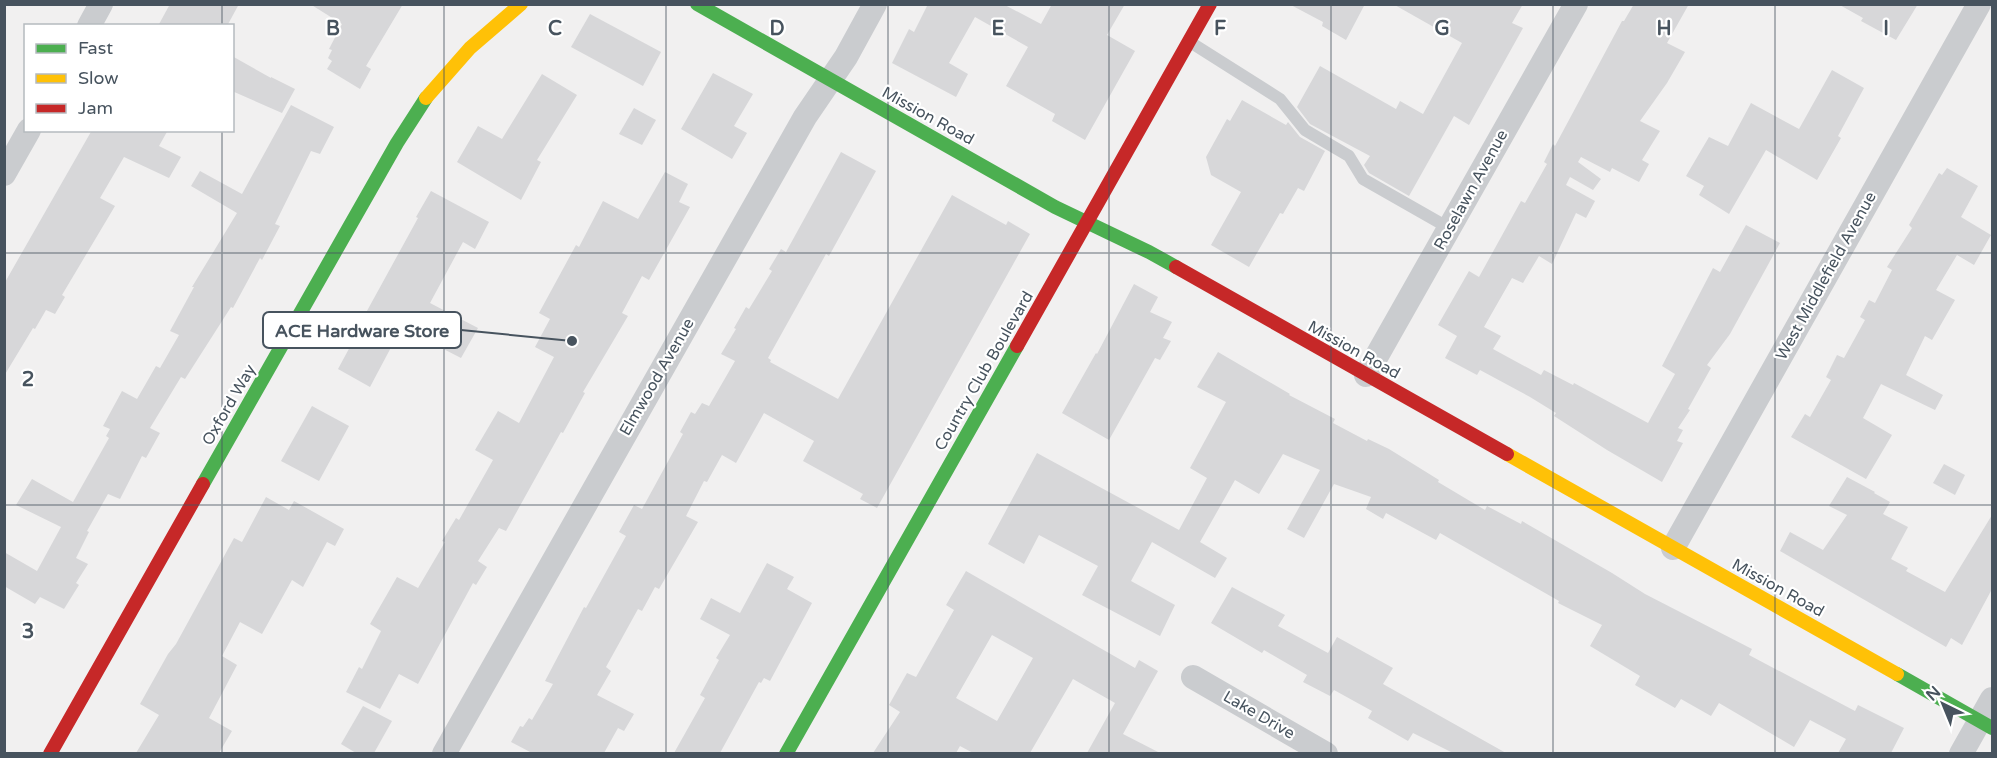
<svg xmlns="http://www.w3.org/2000/svg" width="1997" height="758" viewBox="0 0 1997 758" font-family="'Varela Round',sans-serif">
	<style>
		.building { fill: #d7d7d9; fill-rule: evenodd }
		.lines { fill: none; stroke-linecap: round; stroke-linejoin: round }
		.lane { stroke: #cacccf; stroke-width: 12 }
		.street { stroke: #cacccf; stroke-width: 24 }
		.fast { stroke: #4caf50; stroke-width: 14 }
		.slow { stroke: #ffc107; stroke-width: 14 }
		.jam { stroke: #c62828; stroke-width: 14 }
		.grid { fill: none; stroke: #47535e; stroke-width: 1.5; stroke-opacity: 0.55 }
		.labels { text-anchor: middle; dominant-baseline: central; stroke-width: 4.5; stroke-linejoin: round; paint-order: stroke }
		.street-label { font-size: 16px; fill: #47535e; stroke: #fff }
		.grid-label { font-size: 20px; text-anchor: middle; font-weight: bold; fill: #47535e; stroke: #fff; stroke-width: 4.5; stroke-linejoin: round; paint-order: stroke }
		.leader { fill: none; stroke: #47535e; stroke-width: 2 }
		.callout-dot { fill: #47535e; stroke: #fff; stroke-width: 2 }
		.callout { fill: #fff; stroke: #47535e; stroke-width: 2 }
		.callout-label { font-size: 18px; text-anchor: middle; font-weight: bold; fill: #47535e }
	</style>
	<rect width="100%" height="100%" fill="#f1f0f0"/>
	<g class="building">
		<path d="M170,4H239L227,26H158Z"/>
		<path d="M310,4H403L366,66L371,69L360,89L327,69L332,61L328,58L332,50L329,49L342,24Z"/>
		<path d="M928,4H1003L1041,24L1052,4H1125L1107,35L1135,51L1085,140L1052,121L1055,114L1006,86L1028,47L975,17L949,63L968,74L956,97L892,63L909,29L914,32Z"/>
		<path d="M1289,4H1365L1346,40L1322,26L1323,22Z"/>
		<path d="M1393,4H1523L1512,23L1523,28L1469,125L1454,116L1409,196L1369,173L1364,165L1370,156L1310,124L1297,107L1320,66L1396,109L1400,101L1423,114L1462,43Z"/>
		<path d="M1634,4H1689L1667,43L1685,52L1667,83L1640,121L1660,131L1642,160L1649,164L1639,182L1612,168L1610,172L1581,157L1578,162L1601,179L1593,190L1570,177L1566,185L1595,201L1586,218L1576,213L1552,264L1539,256L1523,283L1512,278L1484,327L1501,336L1493,349L1541,375L1544,370L1573,385L1574,383L1648,423L1675,374L1662,366L1713,268L1720,272L1746,225L1780,243L1730,334L1707,365L1711,368L1688,409L1690,410L1678,428L1683,430L1677,441L1683,443L1662,482L1607,450L1554,416L1556,413L1530,397L1480,370L1477,375L1445,358L1457,336L1438,325L1469,271L1479,277L1521,201L1525,203L1547,164L1544,162L1553,144L1555,146L1622,21H1624Z"/>
		<path d="M1838,4H1918L1896,40L1861,21L1863,18Z"/>
		<path d="M590,14L661,52L643,86L571,47Z"/>
		<path d="M232,56L271,78V77L295,89L282,113L232,91Z"/>
		<path d="M1832,70L1864,88L1838,136L1841,138L1817,180L1766,150L1729,214L1699,195L1704,186L1686,176L1709,137L1728,146L1751,103L1799,129Z"/>
		<path d="M713,73L753,94L734,126L747,133L732,159L681,129Z"/>
		<path d="M542,74L577,95L537,160L541,162L521,200L457,162L478,126L502,139Z"/>
		<path d="M1242,100L1286,125L1288,122L1300,137L1325,151L1304,191L1298,188L1283,214L1280,213L1249,267L1211,245L1241,192L1211,175L1206,157L1227,119L1230,121Z"/>
		<path d="M291,105L334,127L320,154L311,151L275,224L280,226L262,260L260,258L233,308L231,307L185,379L181,377L150,428L160,433L146,458L142,456L120,499L108,494L87,531L89,532L76,558L88,564L76,583L79,585L64,609L40,597L35,604L4,586V552L37,571L61,527L16,505L32,479L73,502L109,438L106,436L110,429L103,426L122,391L137,399L156,366L160,368L179,335L170,331L194,287H192L237,213L191,186L200,171L242,194Z"/>
		<path d="M634,108L656,120L642,145L619,134Z"/>
		<path d="M92,130H168L159,146L181,157L169,178L124,157L100,198L115,206L62,295L65,297L55,314L46,310L35,329L33,328L4,376V284Z"/>
		<path d="M841,152L876,171L829,256L826,254L768,358L771,360L770,362L838,399L952,195L1006,225L1008,221L1030,234L877,508L860,499L863,494L803,461L814,441L764,413L736,463L722,455L707,482L704,481L686,516L698,522L659,589L655,587L642,611L638,609L606,667L611,671L597,695L634,714L624,731L618,728L604,753H532L511,742L520,726L523,727L529,718L532,720L553,684L545,681L584,607L586,608L626,536L619,532L634,505L642,509L683,434L680,432L691,412L695,414L702,403L709,406L735,361L721,354L736,329L734,328L746,307L749,309L772,271L769,269L781,249L786,252Z"/>
		<path d="M1947,168L1978,186L1961,217L1991,235L1974,265L1957,255L1936,290L1955,300L1932,340L1925,336L1906,375L1943,395L1935,410L1881,384L1863,418L1892,435L1866,479L1791,437L1805,414L1810,417L1831,380L1826,377L1837,355L1844,358L1865,320L1860,317L1869,300L1875,303L1892,270L1887,267L1912,228L1909,225L1939,173L1942,175Z"/>
		<path d="M665,172L688,184L679,202L690,207L649,280L642,276L622,313L628,316L583,392L585,393L563,433L561,432L506,531L499,528L478,561L487,567L476,585L473,583L418,684L399,674L380,709L346,692L359,667L362,669L381,631L370,624L397,577L418,588L445,542L442,541L456,518L459,520L493,460L475,450L498,411L519,423L554,357L535,347L550,319L539,313L576,245L579,247L603,201L638,219Z"/>
		<path d="M431,191L489,222L475,249L463,242L430,303L478,328L461,358L418,336L412,347L396,338L370,387L338,369L364,321L362,320L418,218L416,217Z"/>
		<path d="M1134,284L1158,297L1150,312L1172,322L1163,338L1171,341L1160,360L1155,358L1109,440L1062,413L1096,353L1097,354Z"/>
		<path d="M1218,352L1290,394L1289,395L1335,419L1333,423L1367,441L1368,439L1389,449L1439,480L1438,482L1485,510L1487,506L1521,524L1522,521L1612,573L1645,594L1752,649L1749,655L1855,711L1858,705L1904,728L1891,753H1838L1846,739L1810,720L1794,747L1719,703L1711,716L1681,699L1675,708L1635,685L1640,676L1590,646L1602,625L1558,603L1559,601L1440,533L1436,540L1386,513L1383,519L1366,509L1371,497L1334,484L1304,538L1287,529L1320,470L1283,454L1259,494L1235,480L1200,542L1227,558L1215,578L1152,542L1131,581L1175,605L1160,636L1082,595L1098,566L1039,535L1024,564L988,544L1037,453L1179,530L1207,478L1190,468L1226,402L1197,387Z"/>
		<path d="M312,406L349,426L319,481L281,461Z"/>
		<path d="M1944,464L1965,475L1955,495L1933,483Z"/>
		<path d="M1847,477L1875,492L1874,493L1890,502L1883,514L1908,527L1891,559L1908,568L1906,571L1945,592L1992,515V589L1962,645L1951,638L1946,647L1780,551L1790,532L1823,550L1847,515L1829,506Z"/>
		<path d="M266,497L289,510L294,501L344,529L335,546L327,542L303,587L292,580L262,634L240,622L222,656L237,665L209,718L232,731L219,753H136L159,715L140,704L168,654L176,644L234,538L242,542Z"/>
		<path d="M767,563L794,577L787,589L812,603L770,681L764,678L761,683L759,682L720,753H674L705,698L700,695L719,660L716,658L730,635L700,619L711,598L740,613Z"/>
		<path d="M966,571L1135,668L1139,660L1158,671L1123,734L1160,753H1087L1115,703L1073,679L1030,753H973L960,746L956,753H873L900,712L889,705L907,673L916,677L954,610L946,605ZM992,635L1033,658L997,721L956,698Z"/>
		<path d="M1232,587L1285,615L1278,626L1328,653L1337,637L1393,668L1383,684L1506,753H1453L1413,733L1408,741L1368,718L1372,711L1334,690L1330,696L1303,682L1307,675L1264,650L1262,653L1211,623Z"/>
		<path d="M363,706L392,721L374,753H356L341,744Z"/>
	</g>
	<g class="lines">
		<path class="lane" d="M1190,42L1280,99L1305,130L1349,156L1363,179L1449,228"/>
		<g class="street">
			<path d="M89,26L101,4"/>
			<path d="M4,174L29,130"/>
			<path d="M1366,375L1576,4"/>
			<path d="M1673,548L1979,4"/>
			<path d="M1193,677L1326,754"/>
			<path d="M444,754L805,117L846,57L875,4"/>
			<path d="M1961,754L1992,699"/>
		</g>
		<g class="fast">
			<path d="M697,4L1055,207L1149,252L1176,267"/>
			<path d="M203,484L397,143L426,98"/>
			<path d="M1897,674L1992,728"/>
			<path d="M786,754L1017,346"/>
		</g>
		<g class="slow">
			<path d="M426,98L470,48L521,4"/>
			<path d="M1507,454L1897,674"/>
		</g>
		<g class="jam">
			<path d="M1176,267L1507,454"/>
			<path d="M1017,346L1210,4"/>
			<path d="M50,754L203,484"/>
		</g>
	</g>
	<path class="grid" d="M222,4V26M444,4V754M666,4V754M888,4V754M1109,4V754M1331,4V754M1553,4V754M1775,4V754M222,130V754M4,253H1992M4,505H1992"/>
	<g class="labels">
		<g class="street-label">
			<text transform="translate(928 116) rotate(29)">Mission Road</text>
			<text transform="translate(1471 190) rotate(-61)">Roselawn Avenue</text>
			<text transform="translate(1826 276) rotate(-61)">West Middlefield Avenue</text>
			<text transform="translate(1354 350) rotate(29)">Mission Road</text>
			<text transform="translate(984 371) rotate(-60)">Country Club Boulevard</text>
			<text transform="translate(657 377) rotate(-60)">Elmwood Avenue</text>
			<text transform="translate(229 405) rotate(-60)">Oxford Way</text>
			<text transform="translate(1778 588) rotate(29)">Mission Road</text>
			<text transform="translate(1259 715) rotate(30)">Lake Drive</text>
		</g>
	</g>
	<g class="grid-label">
		<text x="333" y="35">B</text>
		<text x="555" y="35">C</text>
		<text x="777" y="35">D</text>
		<text x="998" y="35">E</text>
		<text x="1220" y="35">F</text>
		<text x="1442" y="35">G</text>
		<text x="1664" y="35">H</text>
		<text x="1886" y="35">I</text>
		<text x="28" y="386">2</text>
		<text x="28" y="638">3</text>
	</g>
	<path class="leader" d="M572 341L461 330"/>
	<circle class="callout-dot" cx="572" cy="341" r="6"/>
	<rect class="callout" x="263" y="312" width="198" height="36" rx="6"/>
	<g class="callout-label">
		<text x="362" y="337">ACE Hardware Store</text>
	</g>
	<rect width="1997" height="758" fill="none" stroke="#47535e" stroke-width="12"/>
	<rect x="24" y="24" width="210" height="108" fill="#ffffff" stroke="#b5babf" stroke-width="1.5"/>
	<rect x="36" y="44" width="30" height="9" fill="#4caf50" stroke="#b5babf" stroke-width="1.5"/>
	<text x="78" y="54" font-size="18" fill="#47535e">Fast</text>
	<rect x="36" y="74" width="30" height="9" fill="#ffc107" stroke="#b5babf" stroke-width="1.5"/>
	<text x="78" y="84" font-size="18" fill="#47535e">Slow</text>
	<rect x="36" y="104" width="30" height="9" fill="#c62828" stroke="#b5babf" stroke-width="1.5"/>
	<text x="78" y="114" font-size="18" fill="#47535e">Jam</text>
	<g transform="translate(1943 704) rotate(317)" stroke="#ffffff" stroke-width="4.5" paint-order="stroke">
	<path d="M0-4.5L10 22L0 15L-10 22Z" fill="#47535e"/>
	<text y="-9" font-size="16" font-weight="bold" text-anchor="middle" fill="#47535e">N</text>
	</g>
</svg>
